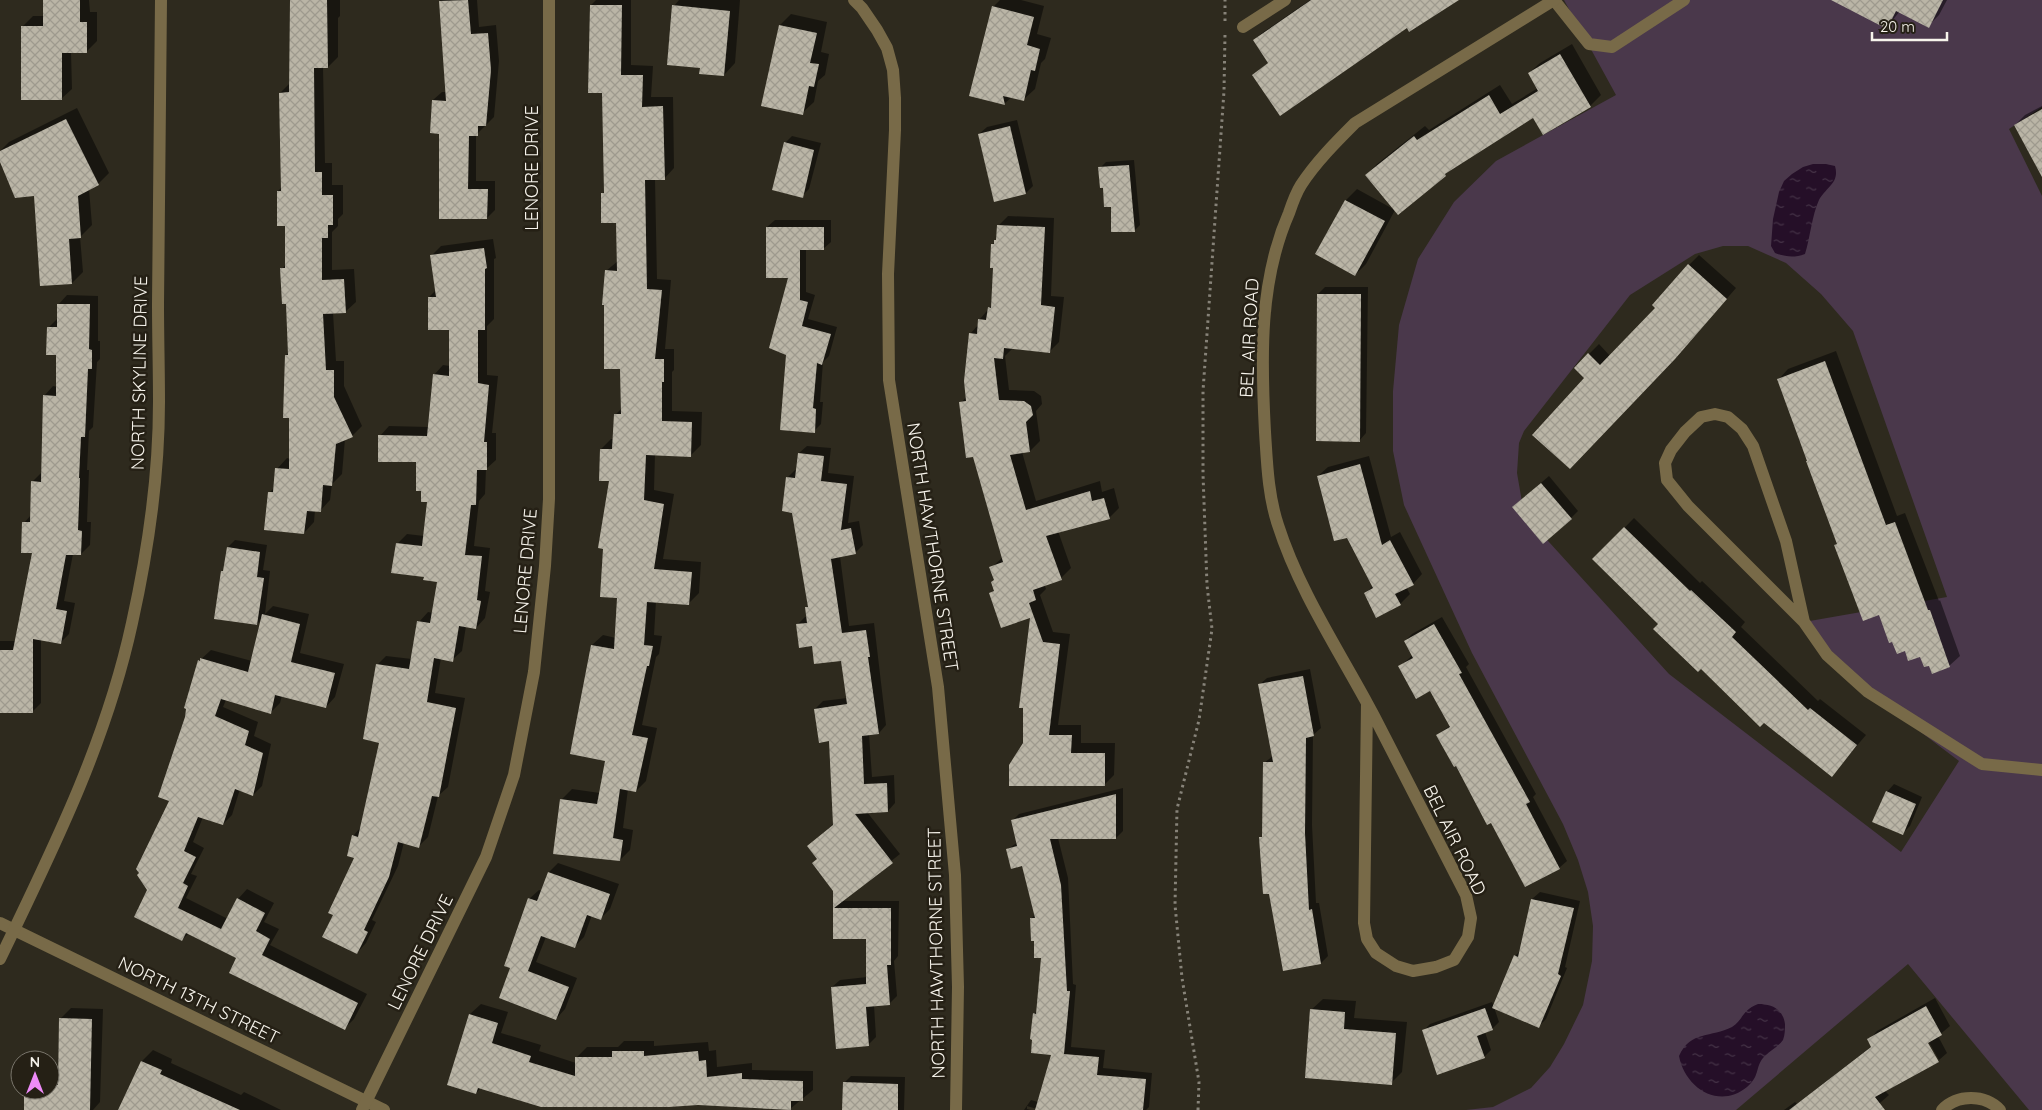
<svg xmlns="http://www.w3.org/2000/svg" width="2042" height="1110" viewBox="0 0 2042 1110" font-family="Quicksand,sans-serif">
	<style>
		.grass { fill: #4a384b; fill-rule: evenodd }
		.water { fill: url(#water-ripples) }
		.shadow { fill: #0007 }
		.building { fill: url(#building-cross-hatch) }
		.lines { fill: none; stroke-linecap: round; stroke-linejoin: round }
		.path { stroke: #878379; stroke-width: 3; stroke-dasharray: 2.5 4; stroke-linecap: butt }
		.lane { stroke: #786a48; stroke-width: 12 }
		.street { stroke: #786a48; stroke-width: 12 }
		.labels { text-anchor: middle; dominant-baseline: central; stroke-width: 5; stroke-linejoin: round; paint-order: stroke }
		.street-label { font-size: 18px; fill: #f7f4ec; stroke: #252015 }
	</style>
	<defs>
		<pattern id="water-ripples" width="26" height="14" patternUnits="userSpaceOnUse" patternTransform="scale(1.25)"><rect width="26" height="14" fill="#250f28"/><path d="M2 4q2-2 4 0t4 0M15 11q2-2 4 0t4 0" fill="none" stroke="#453347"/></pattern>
		<pattern id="building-cross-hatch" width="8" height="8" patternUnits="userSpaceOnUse" patternTransform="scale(1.25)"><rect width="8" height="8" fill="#bab5a6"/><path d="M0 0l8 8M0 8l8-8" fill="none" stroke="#9e9a8e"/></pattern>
	</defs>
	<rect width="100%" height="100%" fill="#2e2a1e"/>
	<path class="grass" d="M1564,0H2042V107L2009,129L2042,196V1110H2029L1908,964L1736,1110H1466L1493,1107L1531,1088L1550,1067L1564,1044L1583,1005L1592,961L1593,926L1588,892L1578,860L1563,824L1472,653L1404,505L1393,451V391L1399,325L1418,259L1454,202L1496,161L1616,95ZM1723,246H1748L1786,263L1821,294L1853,331L1947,597L1804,622L1868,692L1959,761L1901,852L1669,674L1529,520L1522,502L1517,473L1519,443L1524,431L1630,295L1695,254Z"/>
	<g class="water">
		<path d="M1813,164H1826L1835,166C1840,183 1826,187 1819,200C1812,215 1810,238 1805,254C1794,258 1786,257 1775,253L1771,246L1773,219L1779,192L1784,181L1792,174L1803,167Z"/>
		<path d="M1758,1004C1772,1004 1783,1009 1785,1024C1785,1029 1785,1035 1783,1040C1779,1046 1768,1052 1763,1058C1755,1068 1760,1076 1747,1087C1719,1110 1685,1088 1679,1056C1691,1030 1711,1038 1732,1027C1743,1020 1742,1010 1758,1004Z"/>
	</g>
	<g class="shadow">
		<path d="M44,0H89L90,12H97V41L86,52H71L72,89L61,99L23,26L33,16H44Z"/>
		<path d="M291,0H340V16L338,18V57L328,67H323L325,163H332V185H343V214L338,219V226L332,232V270L354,269L356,302L345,312L333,313L336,361H344V386L362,426L352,436L345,439L342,474L332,484L330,500L320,511L315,510L314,522L304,533L270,492L275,487L277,469L287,458L290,459V416L286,355L289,352L287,303L282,269L286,264V225L278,191L282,187L280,93L291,82Z"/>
		<path d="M440,0H477L479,27L496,25L499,61L494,117L476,135V181H495V210L487,218H440V132L433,100L442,92H446Z"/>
		<path d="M596,0H631V65L653,66L651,97H673L674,168L664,179H655L657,279L671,280L665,349H674V370L672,372V411L702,412L701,445L691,455L655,454L654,490L674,494L663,559L701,562L699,593L689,603L656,601L654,635L662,636L659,654L656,657L642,725L657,728L646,781L636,791L628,789L623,828L633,830L630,850L620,860L554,853L562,799L572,789L600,793L607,760L572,753L592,645L603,635L616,638L618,597L611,480L601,449L611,439H614L615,415L622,408V367L606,271L618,261L617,222L602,194L605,191L603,91L591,5Z"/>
		<path d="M679,0H740L735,63L724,75L701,67L674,6Z"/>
		<path d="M1000,0H1021L1044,6L1037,34L1051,38L1045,59L1041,63L1035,89L1023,100L1012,97L1004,104L971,95L993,7Z"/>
		<path d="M1310,0H1458L1407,26L1253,75L1269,62L1254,40L1262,33Z"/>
		<path d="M1833,0H1947L1939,15L1928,26L1900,11L1887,27Z"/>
		<path d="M791,14L827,22L821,52L829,54L825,75L818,81L814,102L802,113L763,105L780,25Z"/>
		<path d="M1572,44L1601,95L1590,106L1543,134L1533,117L1455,166L1398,214L1395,210L1366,264L1355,275L1317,254L1346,200L1357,189L1395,210L1366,175L1377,164L1425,126L1429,130L1500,85L1512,104L1538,88L1529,73L1540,63Z"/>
		<path d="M2042,106V168L2015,125L2025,115Z"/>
		<path d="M77,108L109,173L98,184L89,189L92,225L80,237L83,272L72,283L35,195L0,158V151L9,142Z"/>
		<path d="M1017,120L1033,186L1026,193L979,134L987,127Z"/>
		<path d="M792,136L821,143L809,189L802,196L785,143Z"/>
		<path d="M1134,160L1140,225L1134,231L1113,205L1104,186L1100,168L1106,162Z"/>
		<path d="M1008,216L1054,218L1051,296L1064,297L1059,342L1049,352L1013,348L1005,356L1009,390L1034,391L1041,396L1042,404L1036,411L1040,441L1030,451L1022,452L1036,501L1100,481L1102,492L1114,488L1119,508L1109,518L1058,531L1071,568L1061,578L1044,584L1046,589L1040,595L1053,632L1070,634L1058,725H1081V743H1115L1114,775L1104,785L1024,743L1031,616L990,594L995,589V579L991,568L1003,557L961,403L967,396L970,334L979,324L980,319L992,305L994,267L992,245L998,238V226Z"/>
		<path d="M775,220H831V242L823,249H806V292L815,295L808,319L837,327L829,356L823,362L820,402H823L821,424L814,431L788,354L789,276L767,227Z"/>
		<path d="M493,239L496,258L494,259V319L487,326V375L498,376L492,433H496V460L486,469L485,494L479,501L474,546L490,548L485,591L490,592L485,618L476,628L466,626L462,651L452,660L441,658L435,693L465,698L448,787L438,796L428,837L419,846L404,842L398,866L372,920L376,922L366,943L357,953L334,915L356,857L353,836L361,827L381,743L377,665L386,656L412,659L419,622L428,612L433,613L439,581L425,576L398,543L407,534L424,536L428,501L417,461L380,436L389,426L429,427L434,375L443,365L450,366V328L429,297L436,290L431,256L441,246Z"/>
		<path d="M1699,255L1736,288L1685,347L1586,378L1589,354L1599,344L1610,356L1657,308L1689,265Z"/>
		<path d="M1325,287H1368L1366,433L1359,441L1318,294Z"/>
		<path d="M67,295L98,296V341H100V359L97,362L93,427L89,431L87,470H89L87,522H91L90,545L81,554H73L64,601L75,603L69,634L60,643L41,639V703L32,712H0V641H16L33,552L24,523L31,515L32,482L42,472L44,396L53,386L57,387V354L48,328L57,319L58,305Z"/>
		<path d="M1836,351L1897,516L1905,513L1939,601L1940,600L1960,656L1949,666L1930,664L1921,656L1906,649L1880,613L1835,545L1838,543L1778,380L1788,369Z"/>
		<path d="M807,446L831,448L828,473L854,476L848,523L859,521L863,545L855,553L840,556L849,626L874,623L886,725L879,733L869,734L872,777L894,775L895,803L888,811L867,812L900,854L841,901H899L898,956L894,961L897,996L889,1004L874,1005L876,1037L868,1045L832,987L840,980L867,977V938H835V890L819,858L809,846L835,823L831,740L815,709L823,701L847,698L842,659L813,645L797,625L805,617H808L807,607L809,605L787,478L795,470H797L799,453Z"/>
		<path d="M1369,456L1391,537L1400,532L1422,574L1413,584L1406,587L1410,594L1400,604L1377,616L1365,594L1373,586L1318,476L1328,467Z"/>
		<path d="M1549,476L1578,511L1571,518L1521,500Z"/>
		<path d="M1634,518L1700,583L1702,581L1745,622L1741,627L1818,701L1820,699L1866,735L1832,775L1660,624L1594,559Z"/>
		<path d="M235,540L267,545L263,570L270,571L265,614L273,606L309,614L300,653L344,664L335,697L326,707L282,696L280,703L271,712L226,700L223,707L258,722L254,736L271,744L262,786L253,795L240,789L232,815L223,824L203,817L193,842L204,848L191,874L197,876L186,898L228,919L238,899L247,889L274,903L264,922L279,929L270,945L367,994L354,1019L345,1028L237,957L189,933L182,940L148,889L171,800L199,661L211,650L252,661L263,618L257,624L222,571L225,569L228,547Z"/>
		<path d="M1442,617L1469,664L1466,667L1536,794L1533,797L1567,861L1559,868L1491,821L1437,735L1451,725L1430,690L1399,667L1413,655L1405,641L1412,634Z"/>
		<path d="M1310,669L1321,728L1313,735L1312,825L1316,903H1319L1328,956L1321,963L1261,838L1263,835L1264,763L1273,756L1259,685L1267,678Z"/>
		<path d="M1894,784L1922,797L1910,826L1902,834L1887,792Z"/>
		<path d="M1123,788V831L1116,838H1058L1068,878L1073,984L1076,985L1071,1047L1105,1050L1103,1068L1152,1073L1149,1107L1146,1110H1040L1027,1106V1109L1031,1110H1024L1031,1100L1038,1102L1052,1054L1034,1014L1037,1011L1043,957L1035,939L1031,919L1035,914L1023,865L1008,849L1018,842L1012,821L1019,814Z"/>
		<path d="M558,863L619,884L610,909L601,918L592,915L584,937L574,947L546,937L536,962L577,978L565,1009L556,1019L512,967L529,899L539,890L542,891L549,872Z"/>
		<path d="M1540,892L1580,901L1565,967L1567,968L1546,1019L1539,1026L1494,1007L1499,1022L1492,1029L1485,1032L1491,1050L1484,1057L1423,1031L1430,1024L1492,1002L1494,1007L1515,956L1521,950L1532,899Z"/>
		<path d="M1935,998L1950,1026L1938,1036L1947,1053L1939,1060L1926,1037L1924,1038L1936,1060H1939L1885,1091L1889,1095L1872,1110H1784L1795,1102L1797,1104L1872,1046L1869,1040L1877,1031Z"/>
		<path d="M1323,999L1356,1001L1354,1018L1407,1022L1402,1072L1391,1083L1311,1010Z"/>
		<path d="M481,1004L508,1012L501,1033L541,1045L539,1051L576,1063V1058L587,1047H618L624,1041H654V1046L708,1042L709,1051L716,1050L717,1067L752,1063V1070L813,1071V1090L790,1109L482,1087L476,1093L449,1084L470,1014Z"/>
		<path d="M71,1008L103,1009L100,1102L93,1110H25V1090H50V1074H59L60,1019Z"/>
		<path d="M153,1050L172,1059L171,1063L241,1095L244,1092L281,1110H120L142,1061Z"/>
		<path d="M851,1076L905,1077L904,1110H843L844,1083Z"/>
	</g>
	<g class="building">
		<path d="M43,0H80V22H87V53H62V100H21V26H43Z"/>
		<path d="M290,0H327L328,68H314L315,172H322V195H333V225H328V238H322V280L344,279L346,313L323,314L326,370H334V397L353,437L336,444L332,486L323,485L321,512L307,511L304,534L264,530L268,492H273L275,468L289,469V418H283L285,355H288L286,304H282L280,268H285V226H277V191H281L279,93L289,92Z"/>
		<path d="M468,0L471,34L488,33L491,70L486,126H478V136H469L468,189H488L487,219H439V134L430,133L432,100L446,101L439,1Z"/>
		<path d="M1311,0H1459L1409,32L1407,28L1280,116L1252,75L1268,63L1253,40Z"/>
		<path d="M1831,0H1943L1929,28L1896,11L1887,29Z"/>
		<path d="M590,5H622L621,75H643L642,107L663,106L665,180H645L647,289L662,290L655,359H664V382H662V421L692,422L691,457L646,455L644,500L664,504L654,569L692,572L689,605L647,602L644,645L653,646L649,666H647L632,735L648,738L636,792L620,789L613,838L623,840L620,861L553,854L560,799L597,804L605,761L570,754L591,645L614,649L617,598L600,597L603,549L598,548L609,481H599L600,449H612L614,414H621L620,369H604V305H602L605,270L617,271L616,223H601V193H604L602,93H588Z"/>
		<path d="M672,5L730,11L724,76L699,74L700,68L667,65Z"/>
		<path d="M992,6L1034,17L1027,45L1040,49L1035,71L1031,70L1024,101L1003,96L1005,105L969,96Z"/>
		<path d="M779,25L817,33L810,63L819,64L814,87L809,86L803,115L761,106Z"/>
		<path d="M1560,54L1591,107L1543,135L1533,118L1445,174L1446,176L1398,215L1365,175L1414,136L1417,140L1489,95L1500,114L1538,91L1528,73Z"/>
		<path d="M2042,109V177L2014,125Z"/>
		<path d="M66,119L99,185L78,196L81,238L69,239L72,284L40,286L34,196L15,198L0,162V151Z"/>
		<path d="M1010,126L1026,194L994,202L978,134Z"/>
		<path d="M784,142L814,150L803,198L772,190Z"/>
		<path d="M1129,165L1135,232H1111V207H1104L1103,188H1100L1098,167Z"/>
		<path d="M1345,200L1385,221L1355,276L1315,254Z"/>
		<path d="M997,225L1045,227L1041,305L1055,307L1050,353L1004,348L1003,359L994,358L999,400L1024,401L1031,406L1033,415L1026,422L1030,452L1010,455L1026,510L1090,491L1092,501L1104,498L1110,519L1046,536L1062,580L1033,590L1036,600L1029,603L1043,642L1060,644L1049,735H1072L1071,753H1105V786H1009V765L1023,743V708H1019L1030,618L1001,628L989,593L994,591L991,582L994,580L989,567L1003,562L973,457L966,458L959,402L966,401L964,381L969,333L977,334L978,319L986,320L988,307L991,308L993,268H990L991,244H994V240H996Z"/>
		<path d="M766,227H824V250H800V300L808,302L802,326L831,334L822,365L817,363L813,408L816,409L815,433L780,430L786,355L769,348L788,278H766Z"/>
		<path d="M484,248L487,268L485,269V330H478V383L489,385L484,442H487V470H477L476,505H471L465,555L482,556L477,600L481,601L476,629L459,626L453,662L434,658L427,702L456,708L439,797L432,796L419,848L398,842L389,877L364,930L368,932L357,954L322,937L333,915L328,913L354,858L347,856L352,835L358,837L379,743L363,739L376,664L409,669L417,621L430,623L437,582L423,580L424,577L391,573L396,543L422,546L427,502H421V491H416V462H378V435L427,436L433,374L449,376V330H428V297H436L430,255Z"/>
		<path d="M1688,264L1727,299L1675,359L1570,469L1532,435L1584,378L1574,368L1588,353L1600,365L1655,308L1652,305Z"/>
		<path d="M1317,294H1361L1360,442L1316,441Z"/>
		<path d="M57,304H90L89,349L92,350V369H88L85,437H81L79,478H80L78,530L82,531L81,555H66L56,609L67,611L61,644L33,639V713H0V650H13L32,553H21L22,522H30L31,481L41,482L43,395L56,396V355H46L47,327H57Z"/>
		<path d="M1825,361L1886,525L1895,522L1928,610H1930L1950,667L1932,674L1929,666L1924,667L1920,657L1908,661L1905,651L1897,654L1892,642L1889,643L1879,615L1863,621L1834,545L1837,544L1806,461H1807L1777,379Z"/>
		<path d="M798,453L824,456L821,481L847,484L841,530L851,528L856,554L831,559L842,633L866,630L870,657H868L879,734L862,736L864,784L887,783L888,812L855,814L893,863L834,908H891V965H887L890,1005L866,1007L869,1046L836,1049L831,987L866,984V939H833V891L812,863L817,859L807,846L833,825L829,741L819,743L814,709L847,704L841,661L814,664L812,646L799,648L796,624L807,623L805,607H808L792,513L782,511L786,477L795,478Z"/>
		<path d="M1360,464L1382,545L1390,540L1414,585L1395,594L1401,605L1376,618L1364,593L1373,588L1347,538L1334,541L1317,476Z"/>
		<path d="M1541,483L1572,519L1543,544L1512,507Z"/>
		<path d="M1624,527L1690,591L1691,590L1736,632L1732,637L1808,710L1810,708L1857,745L1832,777L1764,723L1760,727L1701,669L1698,672L1653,629L1658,624L1592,559Z"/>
		<path d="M227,547L260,552L257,577L264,578L257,625L214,619L221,571H223Z"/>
		<path d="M262,614L300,624L291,662L335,673L326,708L275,695L271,714L221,699L215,716L249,731L245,745L263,753L253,796L235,789L223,825L198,817L184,851L196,857L183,883L188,886L178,908L221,929L237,898L265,913L256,931L270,939L262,955L358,1003L345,1030L229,973L236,958L186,933L182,941L134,917L147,890L137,875L139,873L136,869L169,801L158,797L185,717L186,709L184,708L198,660L200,661V658L248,672Z"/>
		<path d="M1434,624L1462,673L1459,674L1530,802L1526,804L1560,869L1525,887L1491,823L1487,825L1456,766L1454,767L1436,735L1450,727L1430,691L1416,699L1398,666L1413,658L1404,641Z"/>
		<path d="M1303,676L1314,736L1306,738L1305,833L1309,910L1312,909L1321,964L1283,971L1269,894H1263L1259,837H1262L1263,762H1273L1258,684Z"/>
		<path d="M1886,791L1916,804L1903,835L1872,822Z"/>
		<path d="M1116,794V839H1050L1061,885L1067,991H1070L1064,1054L1099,1057L1097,1075L1146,1079L1143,1110H1035L1051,1055L1031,1053L1032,1040L1030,1039L1033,1013L1036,1014L1041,958H1034V941H1031L1030,918H1035L1022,866L1011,869L1006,849L1017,846L1011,820Z"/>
		<path d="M548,872L610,894L601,920L587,915L575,948L541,936L528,971L569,987L556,1020L499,998L510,968L504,966L528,898L537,901Z"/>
		<path d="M1531,899L1574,908L1558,974L1561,976L1539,1028L1492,1008L1514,955L1518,957Z"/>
		<path d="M1926,1006L1942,1035L1928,1043L1939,1062L1875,1097L1885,1110H1789L1871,1047L1867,1039Z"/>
		<path d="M1485,1008L1493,1030L1477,1036L1485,1058L1437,1075L1422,1030Z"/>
		<path d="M1310,1009L1345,1012L1344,1029L1396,1033L1392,1085L1305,1078Z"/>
		<path d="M469,1014L498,1023L492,1043L531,1056L529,1062L575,1076V1057H612V1051H644V1056L698,1051L699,1061L706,1060L707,1077L742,1073V1079L803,1081V1101H791V1110L698,1105L669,1107H541L478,1088L476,1094L447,1085Z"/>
		<path d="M59,1018L92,1019L90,1110H24V1090H50V1084L58,1085Z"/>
		<path d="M141,1061L162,1070L160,1074L240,1110H118Z"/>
		<path d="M843,1082L898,1084V1110H842Z"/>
	</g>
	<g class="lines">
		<g class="path">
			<path d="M1225,21V0"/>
			<path d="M1198,1110L1199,1082L1182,978L1175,905L1177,809L1199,720L1212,629L1207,585L1203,474V391L1224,91L1225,34"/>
		</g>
		<g class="lane">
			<path d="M1554,0L1589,44L1612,47L1684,0"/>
			<path d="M1243,27L1285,0"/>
		</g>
		<g class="street">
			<path d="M854,0L862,8L877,30L887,48L893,70L895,98V130L888,274L889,380L938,687L955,875L958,987L956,1110"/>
			<path d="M1804,622L1786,541L1753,446L1742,429L1728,417L1715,414L1701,417L1685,432L1671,450L1665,463L1667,480L1688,506L1804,622L1827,655L1868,692L1982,764L2042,770"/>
			<path d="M1367,703L1364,923L1367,939L1376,953L1396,966L1413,971L1436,967L1454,960L1468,937L1471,918L1466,895L1374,716L1367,703C1336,646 1298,588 1278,525C1268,495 1267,463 1265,432C1261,358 1259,281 1289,213C1292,204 1296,193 1301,185C1316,162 1336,142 1355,123L1554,0"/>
			<path d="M0,923L384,1110"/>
			<path d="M0,959C53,849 106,743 132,623C148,551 159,475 159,402C159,369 158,336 158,303C159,202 160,101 161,0"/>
			<path d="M362,1110L486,857L514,775L534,672L545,566L549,499V0"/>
			<path d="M1942,1110C1957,1094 1985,1094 2000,1110"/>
		</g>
	</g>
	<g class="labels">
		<g class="street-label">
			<text transform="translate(531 168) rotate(-90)">LENORE DRIVE</text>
			<text transform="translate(1249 338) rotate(-87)">BEL AIR ROAD</text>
			<text transform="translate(139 373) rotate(-89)">NORTH SKYLINE DRIVE</text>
			<text transform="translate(933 547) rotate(81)">NORTH HAWTHORNE STREET</text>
			<text transform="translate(525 571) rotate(-85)">LENORE DRIVE</text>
			<text transform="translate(1455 840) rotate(64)">BEL AIR ROAD</text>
			<text transform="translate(420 952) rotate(-64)">LENORE DRIVE</text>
			<text transform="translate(936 953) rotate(-91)">NORTH HAWTHORNE STREET</text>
			<text transform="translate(199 1000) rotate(26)">NORTH 13TH STREET</text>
		</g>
	</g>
	<g transform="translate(35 1075)"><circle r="24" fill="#252015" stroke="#79756b"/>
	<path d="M0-4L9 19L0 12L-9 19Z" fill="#ee8bf8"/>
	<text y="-8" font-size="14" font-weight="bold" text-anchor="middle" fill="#f7f4ec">N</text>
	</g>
	<path d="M1872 32v8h75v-8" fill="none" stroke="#f7f4ec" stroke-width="2.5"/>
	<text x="1880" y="32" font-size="15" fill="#f7f4ec" stroke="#252015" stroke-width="4" paint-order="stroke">20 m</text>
</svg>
